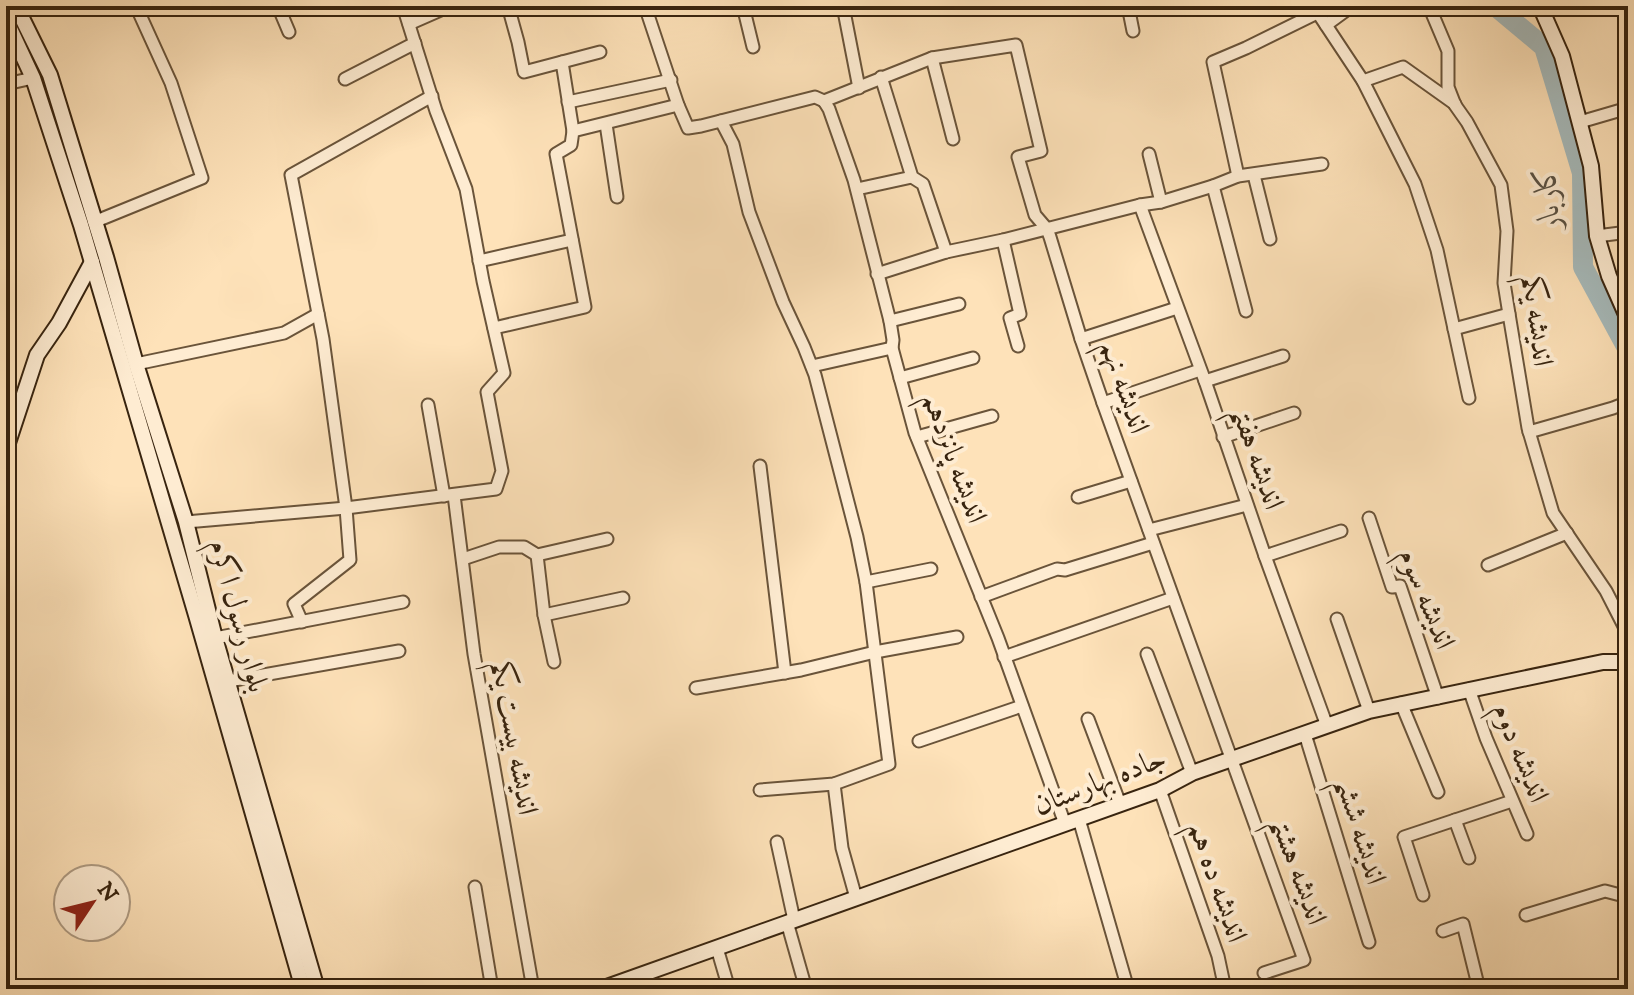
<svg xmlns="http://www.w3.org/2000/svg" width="1634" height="995" viewBox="0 0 1634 995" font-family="'IM FELL DW Pica',Amiri,serif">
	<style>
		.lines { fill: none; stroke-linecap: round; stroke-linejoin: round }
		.river { stroke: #a6babb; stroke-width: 20 }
		.street-casing { stroke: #6a543a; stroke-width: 15 }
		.secondary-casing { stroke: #38240f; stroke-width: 18 }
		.street { stroke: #feecd2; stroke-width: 11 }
		.secondary { stroke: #feecd2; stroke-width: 14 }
		.labels { text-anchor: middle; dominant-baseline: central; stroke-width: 8; stroke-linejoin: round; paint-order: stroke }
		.street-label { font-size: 30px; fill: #38240f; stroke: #feecd2 }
		.water-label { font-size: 32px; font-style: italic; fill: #595143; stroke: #feecd2 }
	</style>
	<rect width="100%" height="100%" fill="#fee2b9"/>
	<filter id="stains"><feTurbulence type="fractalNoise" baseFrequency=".0025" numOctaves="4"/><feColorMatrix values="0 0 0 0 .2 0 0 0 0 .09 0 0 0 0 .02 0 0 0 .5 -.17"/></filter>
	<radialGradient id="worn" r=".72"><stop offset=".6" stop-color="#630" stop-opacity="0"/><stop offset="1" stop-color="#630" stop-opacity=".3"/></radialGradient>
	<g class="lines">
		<path class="river" d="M1495,6L1544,47L1582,173L1583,267L1628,350"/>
		<defs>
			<g id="street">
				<path d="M278,6L289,32"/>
				<path d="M508,6L518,42L524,72L562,62L573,131"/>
				<path d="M645,6L678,105L688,128L701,126L815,97L824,101"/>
				<path d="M743,6L753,47"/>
				<path d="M843,6L859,88"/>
				<path d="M1128,6L1133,31"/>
				<path d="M1429,6L1448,51V87L1455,105L1467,122L1501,185L1507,231L1504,283L1509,314L1528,428L1553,513L1606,591L1628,634"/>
				<path d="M1314,7L1363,81L1403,67L1455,104"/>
				<path d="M409,24L450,6"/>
				<path d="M1326,25L1352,6"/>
				<path d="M1628,28H1626L1628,35"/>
				<path d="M932,58L953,139"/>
				<path d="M562,62L600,52"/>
				<path d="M881,77L912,177L923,184L946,252"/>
				<path d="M345,79L415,43"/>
				<path d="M1363,81L1415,184L1437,250L1469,398"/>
				<path d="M6,84L33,78"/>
				<path d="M824,101L932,58L1016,45L1041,151L1018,157L1035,215L1047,229L1050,237L1081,339L1103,403L1304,960L1264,973"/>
				<path d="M824,101L829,109L854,180L890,321L893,340L892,348L915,433L998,638L1065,824"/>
				<path d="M568,102L671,80"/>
				<path d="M721,121L733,144L749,212L783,302L804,347L815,375L857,537L866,582L889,764L834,784L760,790"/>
				<path d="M1580,122L1628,108"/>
				<path d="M606,124L617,197"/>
				<path d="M1149,154L1161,202"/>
				<path d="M1254,175L1270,239"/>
				<path d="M1238,176L1213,62L1246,48L1317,13"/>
				<path d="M1213,186L1246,311"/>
				<path d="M857,189L912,177"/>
				<path d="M1140,205L1205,381L1265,556L1327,726"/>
				<path d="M94,222L202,178L171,83L136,6"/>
				<path d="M1597,236L1628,232"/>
				<path d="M1003,240L1020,314L1010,318L1018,346"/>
				<path d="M479,261L572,240"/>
				<path d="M877,274L946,252L1003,240L1140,205L1161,202L1213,186L1238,176L1322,164"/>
				<path d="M890,321L959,304"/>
				<path d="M494,328L585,307L556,154L571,145L573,131L678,105"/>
				<path d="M1454,329L1509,314"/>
				<path d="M1081,339L1177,308"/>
				<path d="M136,364L284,333L318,314"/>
				<path d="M812,366L892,348"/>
				<path d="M900,378L973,358"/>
				<path d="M1205,381L1283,356"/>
				<path d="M1103,403L1200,370"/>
				<path d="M428,405L444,496"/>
				<path d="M1529,432L1613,408L1628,402"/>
				<path d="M917,437L992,416"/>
				<path d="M1223,437L1294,413"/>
				<path d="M760,466L785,673"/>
				<path d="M454,495L474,654L533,989"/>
				<path d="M1078,497L1131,481"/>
				<path d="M1369,518L1392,587L1400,586L1438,698"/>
				<path d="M186,522L346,508L496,489L502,471L487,392L504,373L483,281L466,189L436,111L403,6"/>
				<path d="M1149,530L1247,505"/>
				<path d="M537,555L544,615L554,662"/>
				<path d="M1265,556L1341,531"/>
				<path d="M463,559L499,547H524L537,555L607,539"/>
				<path d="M1488,565L1567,533"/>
				<path d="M866,582L931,569"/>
				<path d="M981,597L1057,569L1065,570L1153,543"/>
				<path d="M544,615L623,598"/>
				<path d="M1337,619L1369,711"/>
				<path d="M302,622L294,604L350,560L346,508L323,339L291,175L432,96"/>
				<path d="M215,638L403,602"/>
				<path d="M1147,654L1192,773"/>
				<path d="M1004,657L1173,598"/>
				<path d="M229,681L399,651"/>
				<path d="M696,688L801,670L875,652L957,637"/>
				<path d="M1469,689L1486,738L1527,834"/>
				<path d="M1401,703L1438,792"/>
				<path d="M1088,719L1120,804"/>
				<path d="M1305,734L1369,942"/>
				<path d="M919,741L1022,706"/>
				<path d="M834,784L842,848L856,898"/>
				<path d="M1160,790L1218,956L1225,989"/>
				<path d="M1079,819L1128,989"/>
				<path d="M1455,820L1469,858"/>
				<path d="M777,842L794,920"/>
				<path d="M475,887L492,989"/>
				<path d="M1423,895L1404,837L1512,801"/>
				<path d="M1526,915L1605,891L1628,897"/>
				<path d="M787,922L806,989"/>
				<path d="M1443,931L1463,924L1479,989"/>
				<path d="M717,948L729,989"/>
				<path d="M644,974L648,989"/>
			</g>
			<g id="secondary">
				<path d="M16,6L50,75L106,257L136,364L186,522L215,638L317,989"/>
				<path d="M1540,6L1562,56L1591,166L1597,236L1609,276L1628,319"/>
				<path d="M6,20L33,78L81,225L196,615L303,989"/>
				<path d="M6,449L37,355L59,323L92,262"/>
				<path d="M601,989L1160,790L1192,773L1369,711L1603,662H1628"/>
			</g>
		</defs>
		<use href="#street" class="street-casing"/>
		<use href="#secondary" class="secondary-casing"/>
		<use href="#street" class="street"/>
		<use href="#secondary" class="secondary"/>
	</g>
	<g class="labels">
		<g class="street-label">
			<text transform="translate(1537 321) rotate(83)">اندیشه یکم</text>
			<text transform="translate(1124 387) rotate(71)">اندیشه نهم</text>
			<text transform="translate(954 458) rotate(70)">اندیشه پانزدهم</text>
			<text transform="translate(1257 458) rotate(71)">اندیشه هفتم</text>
			<text transform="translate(1426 599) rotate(68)">اندیشه سوم</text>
			<text transform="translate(238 616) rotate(75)">بلوار رسول اکرم</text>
			<text transform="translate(514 738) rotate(80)">اندیشه بیست یکم</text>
			<text transform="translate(1520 753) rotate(68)">اندیشه دوم</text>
			<text transform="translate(1100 782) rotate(-21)">جاده بهارستان</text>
			<text transform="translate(1360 831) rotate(73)">اندیشه ششم</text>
			<text transform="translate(1298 871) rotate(70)">اندیشه هشتم</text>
			<text transform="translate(1217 882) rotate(71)">اندیشه ده هم</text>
		</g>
		<g class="water-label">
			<text transform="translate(1548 197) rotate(-95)">کاربار</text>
		</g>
	</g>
	<rect width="1634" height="995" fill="none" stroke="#fee2b9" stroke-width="32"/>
	<rect x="8" y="8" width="1618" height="979" fill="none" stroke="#38240f" stroke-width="4"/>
	<rect x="16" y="16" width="1602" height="963" fill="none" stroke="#38240f" stroke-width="2"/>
	<g transform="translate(92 903) rotate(55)"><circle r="38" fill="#feecd2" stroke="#af9c84" stroke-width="2"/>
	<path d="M0-6L14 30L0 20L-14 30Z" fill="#8f2418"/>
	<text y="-12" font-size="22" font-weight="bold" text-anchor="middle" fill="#38240f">N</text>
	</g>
	<rect width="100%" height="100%" filter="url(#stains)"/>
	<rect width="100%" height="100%" fill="url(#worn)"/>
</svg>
